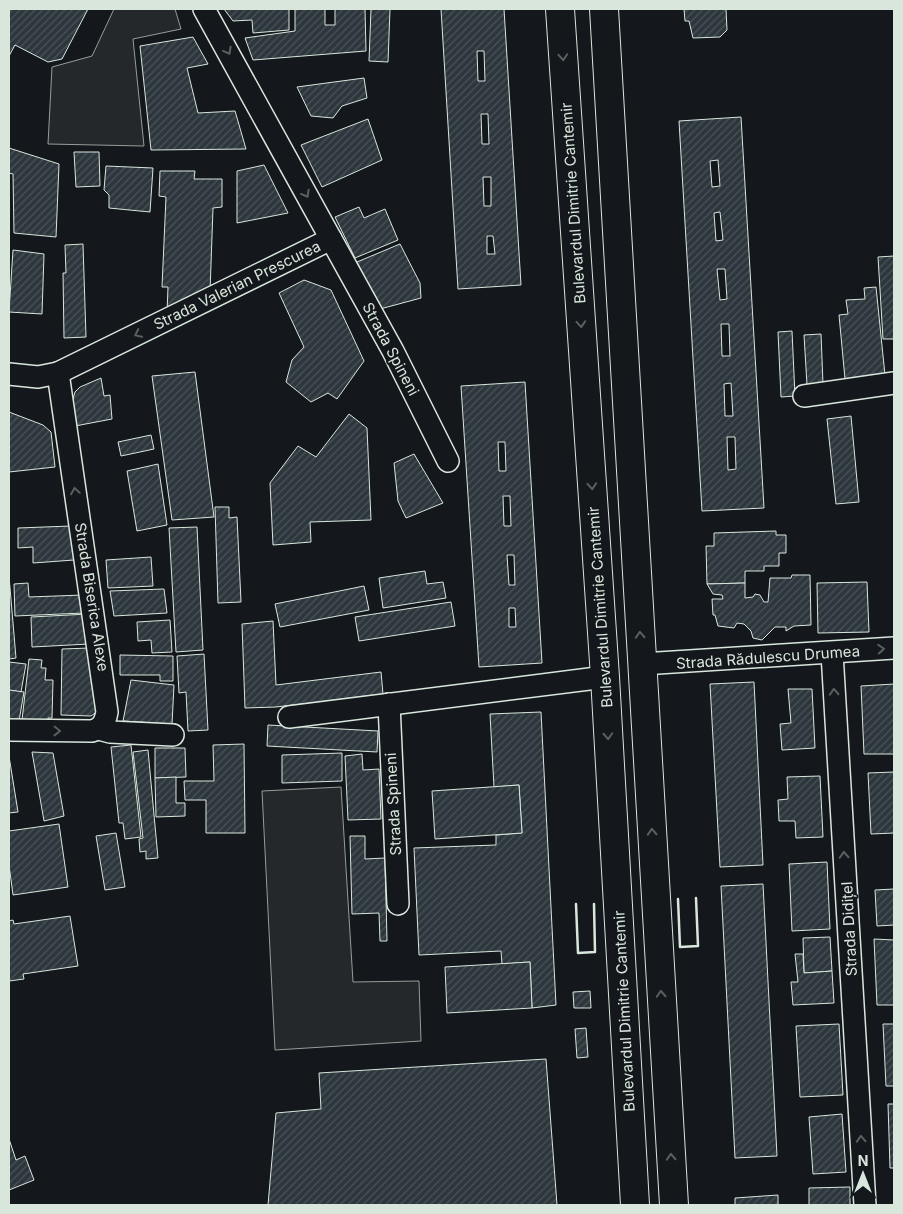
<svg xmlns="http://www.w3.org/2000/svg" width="903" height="1214" viewBox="0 0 903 1214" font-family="Inter,sans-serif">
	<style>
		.parking { fill: #24282b; stroke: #939e99 }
		.building { fill: url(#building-hatch); stroke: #d8e6dc; fill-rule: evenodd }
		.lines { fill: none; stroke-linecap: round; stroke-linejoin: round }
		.minor-casing { stroke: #d8e6dc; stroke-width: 24 }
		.primary-casing { stroke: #d8e6dc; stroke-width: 30 }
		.minor { stroke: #14181c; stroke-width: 21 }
		.primary { stroke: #14181c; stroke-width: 28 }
		.wall { stroke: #d8e6dc; stroke-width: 2.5 }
		.oneway { stroke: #59605f }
		.labels { text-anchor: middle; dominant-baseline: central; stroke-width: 4; stroke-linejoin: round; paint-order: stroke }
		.street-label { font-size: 15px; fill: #d8e6dc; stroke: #14181c }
	</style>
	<defs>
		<pattern id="building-hatch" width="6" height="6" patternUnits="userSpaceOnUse" patternTransform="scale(1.25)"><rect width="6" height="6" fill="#2c363c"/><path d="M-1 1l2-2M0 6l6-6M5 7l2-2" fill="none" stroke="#4a5358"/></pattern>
	</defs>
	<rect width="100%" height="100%" fill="#14181c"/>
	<g class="parking">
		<path d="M114,9H175L181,29L133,39L144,146L48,144L52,67L92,56Z"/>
		<path d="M341,787L353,982L419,981L421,1041L275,1050L262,791Z"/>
	</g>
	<g class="building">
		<path d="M9,9H88L62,59L48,62L15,45L9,56Z"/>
		<path d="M224,9H289V30L253,33L252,20L233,21Z"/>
		<path d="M295,9H325V25H335V9H365L366,51L253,60L245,38L295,31Z"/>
		<path d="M371,9H390L388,62L369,61Z"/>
		<path d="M441,9H504L521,285L458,289ZM477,51H484L485,81H478ZM481,114H488L489,144H482ZM483,177H491V206H484ZM487,236H493L495,254H487Z"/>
		<path d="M684,9H726L727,30L720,37L693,38L689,21H685Z"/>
		<path d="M193,37L208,64L187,68L198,113L235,111L246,149L151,150L140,46Z"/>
		<path d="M364,78L367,98L342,106L333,118L311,116L297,87Z"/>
		<path d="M741,117L764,508L702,511L679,121ZM718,160L720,186L712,187L710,161ZM720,212L723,240L716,241L714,213ZM717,269H725L727,299L720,300ZM721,324H729L730,356H722ZM731,383L733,416H725L724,384ZM727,437H735L736,469L728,470Z"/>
		<path d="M368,119L382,160L322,187L301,145Z"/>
		<path d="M9,148L59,164L56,237L14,233L13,174L9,173Z"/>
		<path d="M74,152H99L100,186L76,187Z"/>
		<path d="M264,165L288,213L237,223V171Z"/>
		<path d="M106,166L153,168L150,212L109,208V195L104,190Z"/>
		<path d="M160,171H195L194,179H222V207L213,208L210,292L167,313L168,287H162L166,197L159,196Z"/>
		<path d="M359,207L364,218L385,209L398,240L355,258L335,217Z"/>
		<path d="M83,244L86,337L64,338L63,273H66L65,245Z"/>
		<path d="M400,244L420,283L421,298L380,309L357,262Z"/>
		<path d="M13,250L44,254L42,314L9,312Z"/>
		<path d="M894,256V339H883L878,257Z"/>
		<path d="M304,280L331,290L364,361L337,399L328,393L311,402L286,382L292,360L304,347L279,293Z"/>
		<path d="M876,287L885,375L845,379L839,315L848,314L846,300L865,299L864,288Z"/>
		<path d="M792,331L795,396L781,397L778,332Z"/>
		<path d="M821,334L823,384L807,385L804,335Z"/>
		<path d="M195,372L214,517L172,520L152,376Z"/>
		<path d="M101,378L104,396L110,395L112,419L75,426L72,402L75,392L80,387Z"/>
		<path d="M525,382L542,663L479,667L461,386ZM498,442H505L506,471H499ZM503,496H510L511,526H504ZM507,555H514L515,585H509ZM509,608H515L516,627H509Z"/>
		<path d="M9,412L43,425L51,432L55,467L9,472Z"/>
		<path d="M349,414L367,428L371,520L310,522L311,542L273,545L270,483L298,446L316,457Z"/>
		<path d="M851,416L859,502L836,504L827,419Z"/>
		<path d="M151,435L154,449L121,456L118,442Z"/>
		<path d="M414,454L443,503L406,518L398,501L394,463Z"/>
		<path d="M158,464L167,525L137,531L127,471Z"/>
		<path d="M215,507H229V518L237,517L241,602L218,603Z"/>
		<path d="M71,526L74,560L33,563V547L18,548V528Z"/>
		<path d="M197,527L203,650L176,652L169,528Z"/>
		<path d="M776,531V535H786V553H779V566H764V571H745V583L707,584L706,546H714V533Z"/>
		<path d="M151,557L153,586L108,588L106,560Z"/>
		<path d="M425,571L427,584L443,582L446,598L383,608L379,578Z"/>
		<path d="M792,575H810L811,625L794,626L786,631V627H775L762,640L753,638L751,631L744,624L737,623L734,628L718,626L715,615H713L712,599H723L722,595L713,594L707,584L745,583V598L753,597L755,594L760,595L764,602H768L770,578H791Z"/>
		<path d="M9,576L16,658L9,659Z"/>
		<path d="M867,582L869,632L818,633L817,583Z"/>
		<path d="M28,583L29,597L83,595L84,613L15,616L14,584Z"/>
		<path d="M364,586L369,610L280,627L275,604Z"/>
		<path d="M164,589L167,613L114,616L110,591Z"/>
		<path d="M451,602L455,626L359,641L355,617Z"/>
		<path d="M88,614L89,644L32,647L31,617Z"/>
		<path d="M170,620L172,652L152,653L151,640L138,641L137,622Z"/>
		<path d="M273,621L276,685L381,672L383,694L276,707L245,708L242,624Z"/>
		<path d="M90,648L98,711L91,716L61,715L62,649Z"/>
		<path d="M204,654L208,730L188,731L186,692L179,693L177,656Z"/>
		<path d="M120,655L173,656V681H160V675H120Z"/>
		<path d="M29,659L42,660L41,668H46L45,680H53L52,718H48V723L22,720Z"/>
		<path d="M9,662L26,664L21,692L9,690Z"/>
		<path d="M131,680L174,685L172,724L123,721Z"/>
		<path d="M754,682L763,865L720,867L710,684Z"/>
		<path d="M894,684V754H864L861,686Z"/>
		<path d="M788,689H812L815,748L782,750L780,724L791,723Z"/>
		<path d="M9,690L24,692L19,721L9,719Z"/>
		<path d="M541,712L556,1005L532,1008L530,962L502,964L501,951L419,955L414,848L496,845V835L522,833L519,785L494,787L490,714Z"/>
		<path d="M268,725L378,731L377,752L267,746Z"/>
		<path d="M244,744L245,833H206V800H185L184,781H214L213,745Z"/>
		<path d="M131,745L141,837L125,839L123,823H119L111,747Z"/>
		<path d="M155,748H185L186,777L155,778Z"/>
		<path d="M148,750L158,858L146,859V851L140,852L139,839L143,838L133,752Z"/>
		<path d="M32,752L53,753L64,816L44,821Z"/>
		<path d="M342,753V781L282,783V755Z"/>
		<path d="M362,754L363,770L379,769L381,819L348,820L345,756Z"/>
		<path d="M9,756L18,812L9,813Z"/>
		<path d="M894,772V833L871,834L868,773Z"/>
		<path d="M820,776L823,837L796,838L795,821H779L778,800L788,799L787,777Z"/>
		<path d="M176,777V803H185V816L156,817L155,778Z"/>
		<path d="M519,785L522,833L435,839L432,791Z"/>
		<path d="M59,824L68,887L13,895L9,865V831Z"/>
		<path d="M116,833L125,887L105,890L96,836Z"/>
		<path d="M350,836H365V859L385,858L387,941H380L379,913L352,914Z"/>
		<path d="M827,862L830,929L792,931L789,864Z"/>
		<path d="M763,884L777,1156L735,1158L721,886Z"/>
		<path d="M894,889V925L877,926L875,890Z"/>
		<path d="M70,916L78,966L23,974L24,979L9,981V921L13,920L14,924Z"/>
		<path d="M830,937L832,971L804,973L803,938Z"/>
		<path d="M874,939L894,940V1005H877Z"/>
		<path d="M795,954H803L804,973L832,971L834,1003L793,1005L791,982H798Z"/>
		<path d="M530,962L532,1008L447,1013L445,967Z"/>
		<path d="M590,991L591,1008H574L573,992Z"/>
		<path d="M839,1024L843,1095L800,1097L796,1026Z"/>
		<path d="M883,1024H894V1086H886Z"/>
		<path d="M586,1028L588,1057L577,1058L575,1029Z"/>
		<path d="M546,1059L557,1205H268L276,1113L321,1109L319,1073Z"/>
		<path d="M888,1104H894V1168H890Z"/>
		<path d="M842,1114L846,1172L813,1174L809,1117Z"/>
		<path d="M9,1139L16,1160L25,1156L34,1180L9,1190Z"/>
		<path d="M850,1187V1205H809V1188Z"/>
		<path d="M778,1195V1205H735V1198Z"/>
	</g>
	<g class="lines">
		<defs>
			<g id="minor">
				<path d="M331,239L393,351L448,461"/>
				<path d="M9,374L38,377L58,373L331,239L204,9"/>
				<path d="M804,396L894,383"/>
				<path d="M832,653L865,1205"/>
				<path d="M642,664L894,648"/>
				<path d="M389,704L398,904"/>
				<path d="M289,717L605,677"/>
				<path d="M99,729L110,732L173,735"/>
				<path d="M9,730L92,731C102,728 105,723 107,712L58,373"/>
			</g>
			<g id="primary">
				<path d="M560,9L605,677L635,1205"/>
				<path d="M604,9L674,1205"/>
			</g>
		</defs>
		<use href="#minor" class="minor-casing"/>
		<use href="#primary" class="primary-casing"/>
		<use href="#minor" class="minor"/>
		<use href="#primary" class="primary"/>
		<g class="wall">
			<path d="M678,899L680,947L698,946L696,898"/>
			<path d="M576,904L578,953L595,952L594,904"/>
		</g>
	</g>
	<defs><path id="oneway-chevron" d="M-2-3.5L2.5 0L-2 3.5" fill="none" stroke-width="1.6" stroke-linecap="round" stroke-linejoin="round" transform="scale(1.25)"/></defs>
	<g class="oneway">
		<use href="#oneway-chevron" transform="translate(228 51) rotate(61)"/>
		<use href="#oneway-chevron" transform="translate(563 57) rotate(86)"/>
		<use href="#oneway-chevron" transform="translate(306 194) rotate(61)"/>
		<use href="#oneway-chevron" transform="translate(581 324) rotate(86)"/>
		<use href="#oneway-chevron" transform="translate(138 334) rotate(154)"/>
		<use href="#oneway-chevron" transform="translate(592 486) rotate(86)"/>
		<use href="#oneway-chevron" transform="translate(75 491) rotate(-99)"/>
		<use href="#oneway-chevron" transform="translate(640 635) rotate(-93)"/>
		<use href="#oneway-chevron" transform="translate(881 649) rotate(-4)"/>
		<use href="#oneway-chevron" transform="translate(834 692) rotate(-93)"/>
		<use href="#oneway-chevron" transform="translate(57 731) rotate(1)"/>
		<use href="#oneway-chevron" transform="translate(608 736) rotate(87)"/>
		<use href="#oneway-chevron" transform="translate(652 832) rotate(-93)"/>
		<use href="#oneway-chevron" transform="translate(844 855) rotate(-93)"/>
		<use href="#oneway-chevron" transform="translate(661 994) rotate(-93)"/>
		<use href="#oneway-chevron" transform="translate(861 1139) rotate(-93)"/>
		<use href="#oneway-chevron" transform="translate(671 1157) rotate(-93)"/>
	</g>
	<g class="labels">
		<g class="street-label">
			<text transform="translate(573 203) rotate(-94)">Bulevardul Dimitrie Cantemir</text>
			<text transform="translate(237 285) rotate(-26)">Strada Valerian Prescurea</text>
			<text transform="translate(391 349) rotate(62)">Strada Spineni</text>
			<text transform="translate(92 597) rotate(81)">Strada Biserica Alexe</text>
			<text transform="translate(600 607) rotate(-94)">Bulevardul Dimitrie Cantemir</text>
			<text transform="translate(768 657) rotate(-4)">Strada Rădulescu Drumea</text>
			<text transform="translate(393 804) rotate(-93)">Strada Spineni</text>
			<text transform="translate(849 929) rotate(-93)">Strada Didițel</text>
			<text transform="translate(624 1011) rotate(-93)">Bulevardul Dimitrie Cantemir</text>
		</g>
	</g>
	<rect width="903" height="1214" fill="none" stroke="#d8e6dc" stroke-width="20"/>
	<g transform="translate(863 1174)" stroke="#14181c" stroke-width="4" paint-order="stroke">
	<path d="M0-4L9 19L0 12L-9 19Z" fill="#d8e6dc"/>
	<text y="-8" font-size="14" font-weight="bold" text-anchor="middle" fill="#d8e6dc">N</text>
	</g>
</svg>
